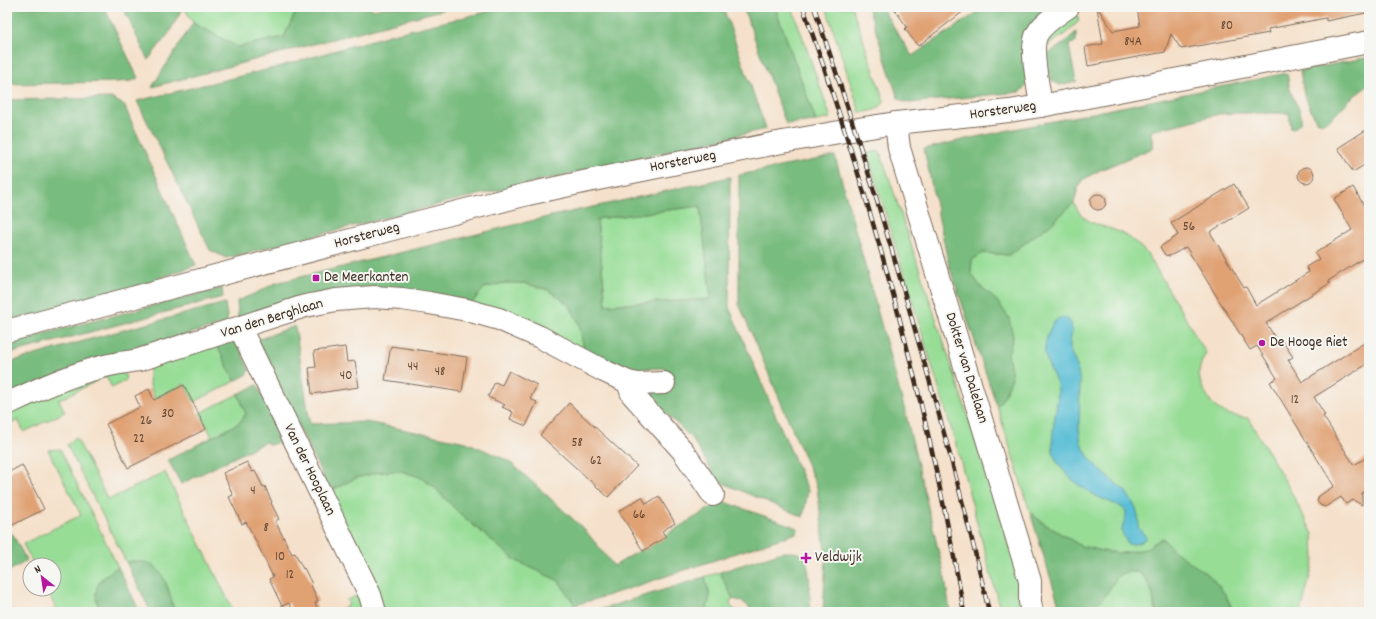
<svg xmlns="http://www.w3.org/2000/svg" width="1376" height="619" viewBox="0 0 1376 619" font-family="Dekko,sans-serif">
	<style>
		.green { fill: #97dd96; stroke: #69845a }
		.forest { fill: #79bc7f; stroke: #5a734e; fill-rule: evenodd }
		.water { fill: #58bed5; stroke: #4a747a }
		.building { fill: #e0a173 }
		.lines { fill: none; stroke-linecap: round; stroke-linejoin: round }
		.minor-casing { stroke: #7c6a5b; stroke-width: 24 }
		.major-casing { stroke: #7c6a5b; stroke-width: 24 }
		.minor { stroke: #fff; stroke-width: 22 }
		.major { stroke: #fff; stroke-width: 22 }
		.rail-casing { stroke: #3b2a1e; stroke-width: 4.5 }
		.rail { stroke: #f6f6f2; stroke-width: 3; stroke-dasharray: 9; stroke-linecap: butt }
		.poi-dot { fill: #b5179e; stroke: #f6f6f2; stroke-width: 1.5 }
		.labels { text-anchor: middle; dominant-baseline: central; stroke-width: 4; stroke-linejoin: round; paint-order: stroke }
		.number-label { font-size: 13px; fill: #644833 }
		.street-label { font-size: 15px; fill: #3b2a1e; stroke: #f6f6f2 }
		.poi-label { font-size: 15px; fill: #3b2a1e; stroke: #f6f6f2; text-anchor: start }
	</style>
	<rect width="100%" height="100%" fill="#f6f6f2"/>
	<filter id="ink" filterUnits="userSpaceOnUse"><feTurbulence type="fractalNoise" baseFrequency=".025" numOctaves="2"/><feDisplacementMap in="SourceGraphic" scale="8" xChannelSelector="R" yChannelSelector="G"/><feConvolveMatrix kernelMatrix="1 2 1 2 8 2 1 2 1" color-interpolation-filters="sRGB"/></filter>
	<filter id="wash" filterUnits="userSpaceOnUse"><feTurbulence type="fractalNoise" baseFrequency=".012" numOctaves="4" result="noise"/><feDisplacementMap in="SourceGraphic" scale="16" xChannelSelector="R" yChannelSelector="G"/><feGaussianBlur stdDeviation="0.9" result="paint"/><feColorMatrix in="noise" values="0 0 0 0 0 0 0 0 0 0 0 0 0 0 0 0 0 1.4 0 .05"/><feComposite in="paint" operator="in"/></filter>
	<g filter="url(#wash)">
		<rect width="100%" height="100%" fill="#f5e1cb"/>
		<g class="green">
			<path d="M184,7H318L295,13L284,37L238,47L193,23Z"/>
			<path d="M775,7H792L831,118L816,121Z"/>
			<path d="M826,7H852L884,101C880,111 870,111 860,113Z"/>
			<path d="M1076,13L1079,21L1065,34L1042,49L1048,34Z"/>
			<path d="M880,151L955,376L1023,588L1021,604L1000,609L958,451L867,153Z"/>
			<path d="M1074,203C1076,207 1079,213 1082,216C1092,225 1108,227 1119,232C1131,237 1140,246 1148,255L1206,353C1204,357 1201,362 1200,367C1198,375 1200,382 1203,389C1214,411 1224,415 1248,418L1288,486L1313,534L1314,560L1301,612H1233C1223,578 1195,571 1173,550C1169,546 1166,542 1163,538L1145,549L1125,553L1107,552L1081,546L1043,523L1030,512L997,406L1003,398L1012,378L1008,353L1013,337L998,302L980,286L971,273L972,260L983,253L1009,255L1052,223Z"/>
			<path d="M700,206L711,299L606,305L597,219Z"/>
			<path d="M503,283H523L549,290L570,306L579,323L584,350L472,303L484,288Z"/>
			<path d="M216,344L235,381L194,402L184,384L155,399C151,388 145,377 152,366Z"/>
			<path d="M121,372L125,375L126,380L112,388L106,376L59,400L65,412L24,432L18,420L7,426V412L94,376Z"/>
			<path d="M238,394L246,414L239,423L212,437L200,413Z"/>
			<path d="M76,437L108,500L165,472L234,612H174C168,583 161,557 126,562L67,445Z"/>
			<path d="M60,449L118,567L100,580L96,600L101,612H58L46,589H54V565H34L23,544L81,515L48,450Z"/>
			<path d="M401,471L420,477L434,487L459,513L515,560L559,581L575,605L549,612H382L330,491L356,478L379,472Z"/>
			<path d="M1128,571L1140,573L1146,580L1153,595L1154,608L1158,612H1060L1059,605L1072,607L1113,582L1119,575Z"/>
			<path d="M720,572L733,599L730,601L731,607L739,612L725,611L720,612H706C710,596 710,593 704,577Z"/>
			<path d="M356,596H360L369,612H334L349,605L347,600Z"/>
		</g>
		<g class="forest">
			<path d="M7,7H104L138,78L132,81L115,82L7,84Z"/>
			<path d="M123,7H183L169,33L148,60Z"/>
			<path d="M318,7H371L373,10L386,7H453L152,87L193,23L238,47L284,37L295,13Z"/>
			<path d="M507,7H723L766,129L456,200L226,258L210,250L137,101L274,68L393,34Z"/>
			<path d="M743,7H775L816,121L786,124Z"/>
			<path d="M868,7H881L912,56L985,7H1052L1031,81L1020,92L909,103L903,101L898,98Z"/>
			<path d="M1076,32V41L1069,46L1076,82L1060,85L1052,81L1045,56L1063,44Z"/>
			<path d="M1369,57V85L1350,99L1333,117L1323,123L1316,121L1304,94L1300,71Z"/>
			<path d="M1287,73C1288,79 1289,86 1291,92C1295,105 1312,122 1291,129L1289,113H1237L1219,114L1151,131L1153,148L1100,170L1084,179L1078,188L1074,203L1052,223L1009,255L983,253L972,260L971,273L980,286L998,302L1009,318L1013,337L1008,353L1012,378L1003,398L997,406L949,266L924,149L966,139Z"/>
			<path d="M111,98L124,105L196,265L94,302L7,321V100Z"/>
			<path d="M835,156L905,411L945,578L950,612H823L826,558L817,487L739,304V175Z"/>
			<path d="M730,177L729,307L808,491L803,517L718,481L693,440L644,391L668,389L665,368L618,369L584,350L579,323L570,306L549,290L523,283H503L484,288L472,303L419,295L238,319L237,301L256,293L276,283L543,218ZM700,206L711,299L606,305L597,219Z"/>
			<path d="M222,288L223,297L7,354V343Z"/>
			<path d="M225,303L228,323L104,358L7,394V363L94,338Z"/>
			<path d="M295,326L310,424L366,422L466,442L509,461L585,530L614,566L722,501L798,528L797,533L603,597L575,605L559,581L515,560L459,513L434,487L420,477L401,471L379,472L356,478L330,491L257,340Z"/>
			<path d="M231,340L238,344L249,370L248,374L235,381L216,344Z"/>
			<path d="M257,385L284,440L270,445L265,442L181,484L168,460L239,423L246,414L238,394Z"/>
			<path d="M1030,512L1043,523L1081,546L1107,552L1125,553L1145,549L1162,538L1173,550L1211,577L1225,594L1233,612H1158C1152,605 1155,603 1153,595C1151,588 1146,579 1141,574C1138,572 1135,572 1132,572C1113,569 1112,595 1098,602C1086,609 1071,607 1059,605Z"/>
			<path d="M12,533L27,561L7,572V536Z"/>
			<path d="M782,552C789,552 798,551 803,556C811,563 810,601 810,612H754L742,601L733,599L720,572Z"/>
			<path d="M134,561C140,562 148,562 153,565C166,575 171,597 174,612H151L126,562Z"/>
			<path d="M118,567L140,612H101L100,611C91,586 98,580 118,567Z"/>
			<path d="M705,577L710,597L706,612H592Z"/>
		</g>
		<path class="water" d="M1063,317L1067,318L1071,323L1072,332L1070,342V350L1077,367L1080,382L1079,429L1081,443L1088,456L1098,468L1126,492L1136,508L1139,521L1138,527L1146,537C1142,544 1136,544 1128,544C1116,525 1126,529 1126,511C1119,504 1113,504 1105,500C1086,492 1068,479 1057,462C1046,443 1058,412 1058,390C1058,380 1042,359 1045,347C1046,340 1050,326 1055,321C1057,319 1061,318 1063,317Z"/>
		<g id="blocks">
			<g class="building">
				<path d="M893,7H969L918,46L905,29L907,27Z"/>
				<path d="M1097,7L1113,31L1140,26L1137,7H1255L1256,11L1278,7H1365L1366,13L1326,21V18L1268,29L1269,33L1181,49L1171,34L1165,52L1088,66L1085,47L1103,44Z"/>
				<path d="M1369,128V162L1353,172L1338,148Z"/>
				<circle cx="1306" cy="175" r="8"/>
				<path d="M1234,184L1249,208L1210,232L1244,288L1246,287L1256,305L1309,272L1306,267L1319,259L1315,253L1352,230L1334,199L1353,187L1369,214V255L1328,281L1330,283L1266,323L1279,344L1283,342L1293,357L1288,360L1302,382L1369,340V363L1314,397L1325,415L1323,416L1354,465L1369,456V489L1362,493V505L1353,500L1346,504L1341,497L1325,507L1320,505L1317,501L1319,496L1334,486L1270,382L1277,378L1257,346L1250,350L1186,247L1170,256L1165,255L1160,247L1178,235L1171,223Z"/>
				<circle cx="1098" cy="202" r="8"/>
				<path d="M391,346L467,357L462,392L385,380Z"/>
				<path d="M345,347L347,362L355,361L359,387L312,394L309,368L316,367L314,351Z"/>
				<path d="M509,371L537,385L530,399L537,402L526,426L510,419L513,412L502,407L505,405L488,397L495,382L502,385Z"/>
				<path d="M184,385L206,429L128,468L106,424L140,407L135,396L149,389L154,400Z"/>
				<path d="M569,403L637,466L608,497L540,435Z"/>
				<path d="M247,462L252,472L255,471L263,487L265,486L268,494L272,502L271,503L279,519L275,521L292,554L295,553L303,569L304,568L312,584L311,585L318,601L315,603L319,612H293L289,603L282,606L269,579L273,577L257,543L246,522L242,524L229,497L233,495L223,473Z"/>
				<path d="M22,465L44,509L7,528V473Z"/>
				<path d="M659,496L675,523L662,531L666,537L643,551L619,511L642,497L646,504Z"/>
			</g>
		</g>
	</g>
	<g filter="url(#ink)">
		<use href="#blocks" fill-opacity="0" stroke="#7c6a5b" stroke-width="1"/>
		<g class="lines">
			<defs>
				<g id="minor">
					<path d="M1041,106C1039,88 1029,49 1037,34C1044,22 1057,15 1068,7"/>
					<path d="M896,123L899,148L1030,581V602L1032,612"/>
					<path d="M240,328L370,595L375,612"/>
					<path d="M628,382L632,394L683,451L713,495"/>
					<path d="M7,404C38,389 72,374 105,366C117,363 128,362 139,360L305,306L336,300L374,297L402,299L429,303L467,310L499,319L540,337L604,371L628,382L638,384L664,383"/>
				</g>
				<path id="major" d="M7,331L419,222L528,194L588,181L777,143L845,131L896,123L1009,111L1041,106L1369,42"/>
			</defs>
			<use href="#minor" class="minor-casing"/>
			<use href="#major" class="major-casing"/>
			<use href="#minor" class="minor"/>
			<use href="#major" class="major"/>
			<defs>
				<g id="rail">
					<path d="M803,7C873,204 928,406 964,612"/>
					<path d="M814,7C854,123 890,240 923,358C947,442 970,527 989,612"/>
				</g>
			</defs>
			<use href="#rail" class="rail-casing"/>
			<use href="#rail" class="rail"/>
		</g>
	</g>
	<g class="poi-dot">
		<rect x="312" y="274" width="8" height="8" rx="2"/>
		<circle cx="1262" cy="343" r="4"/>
		<path d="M804 552h4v4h4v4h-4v4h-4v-4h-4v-4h4z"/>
	</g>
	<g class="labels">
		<g class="number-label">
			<text x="1227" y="26">80</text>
			<text x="1133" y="42">84A</text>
			<text x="1189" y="227">56</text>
			<text x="413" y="367">44</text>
			<text x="440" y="372">48</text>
			<text x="346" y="376">40</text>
			<text x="1295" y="400">12</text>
			<text x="168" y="414">30</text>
			<text x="146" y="421">26</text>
			<text x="139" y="439">22</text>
			<text x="577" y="443">58</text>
			<text x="596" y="461">62</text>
			<text x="253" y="491">4</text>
			<text x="639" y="515">66</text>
			<text x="266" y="528">8</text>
			<text x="280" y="557">10</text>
			<text x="290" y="575">12</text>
		</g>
		<g class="street-label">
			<text transform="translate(1003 111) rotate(-8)">Horsterweg</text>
			<text transform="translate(683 162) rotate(-11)">Horsterweg</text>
			<text transform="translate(367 236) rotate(-15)">Horsterweg</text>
			<text transform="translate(272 319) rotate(-17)">Van den Berghlaan</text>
			<text transform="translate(966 368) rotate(73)">Dokter van Dalelaan</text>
			<text transform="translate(309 470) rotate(64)">Van der Hooplaan</text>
		</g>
		<g class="poi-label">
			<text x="324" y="278">De Meerkanten</text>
			<text x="1270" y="343">De Hooge Riet</text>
			<text x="815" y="558">Veldwijk</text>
		</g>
	</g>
	<rect width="1376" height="619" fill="none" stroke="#f6f6f2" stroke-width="24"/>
	<g transform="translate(42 577) rotate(330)"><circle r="19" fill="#f6f6f2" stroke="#aba49d"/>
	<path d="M0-3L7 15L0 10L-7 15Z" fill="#b5179e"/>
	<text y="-6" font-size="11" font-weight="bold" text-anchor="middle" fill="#3b2a1e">N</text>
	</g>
</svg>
